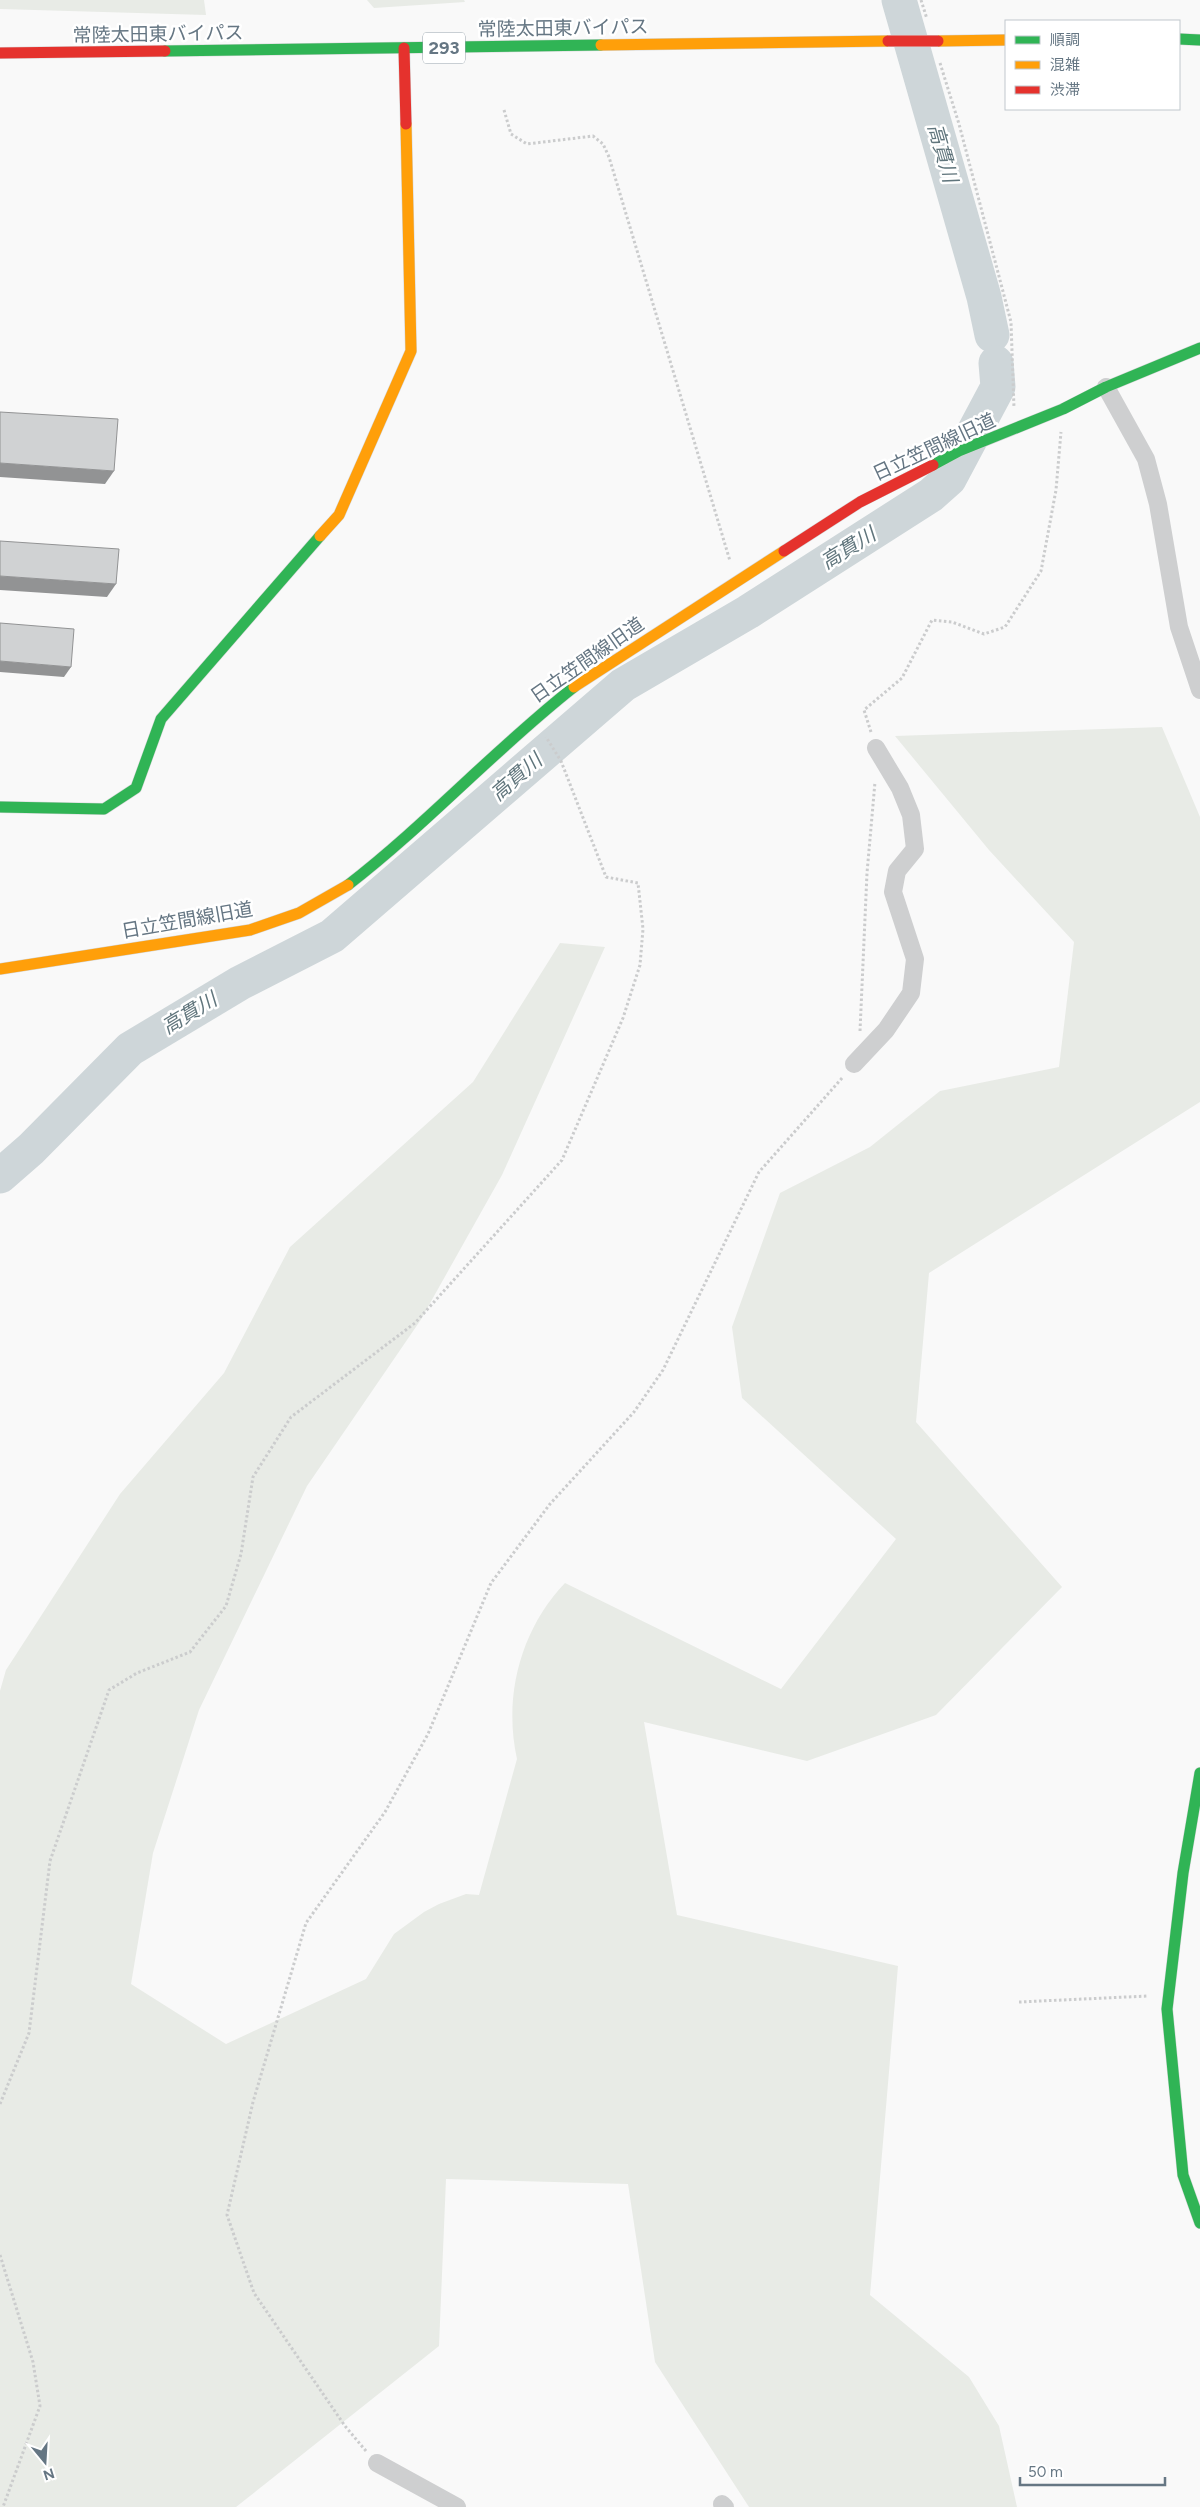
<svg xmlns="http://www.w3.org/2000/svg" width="1200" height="2507" viewBox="0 0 1200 2507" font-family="Figtree,'Noto Sans JP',sans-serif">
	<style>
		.green { fill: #e8ebe6 }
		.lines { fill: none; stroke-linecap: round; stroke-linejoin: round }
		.river { stroke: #ced6d9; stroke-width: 35 }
		.fast-casing { stroke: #d5d6d7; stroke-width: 12 }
		.slow-casing { stroke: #d5d6d7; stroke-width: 12 }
		.jam-casing { stroke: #d5d6d7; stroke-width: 12 }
		.path { stroke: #cbcccd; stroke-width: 3; stroke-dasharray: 2.5 2.5; stroke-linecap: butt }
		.street { stroke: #cecfd0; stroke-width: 18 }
		.fast { stroke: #30b455; stroke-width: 11 }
		.slow { stroke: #ff9f0a; stroke-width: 11 }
		.jam { stroke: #e5322d; stroke-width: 11 }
		.jam-bridge-casing { stroke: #d5d6d6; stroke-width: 12; stroke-linecap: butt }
		.jam-bridge { stroke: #e5322d; stroke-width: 11 }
		.shaded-wall { fill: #929394 }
		.building { fill: #d0d2d3; stroke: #929394 }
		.labels { text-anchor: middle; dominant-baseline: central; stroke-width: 5; stroke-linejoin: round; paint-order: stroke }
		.shield { fill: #fff; stroke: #939fa8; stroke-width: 1 }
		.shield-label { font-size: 18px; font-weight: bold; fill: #657683 }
		.street-label { font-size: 19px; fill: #657683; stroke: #fff }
		.water-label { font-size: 20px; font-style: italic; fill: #60757c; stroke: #fff }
	</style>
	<rect width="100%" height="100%" fill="#f9f9f9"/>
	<g class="green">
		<path d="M0,0H204L206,15L0,9Z"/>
		<path d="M367,0H464L465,2L374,8Z"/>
		<path d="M1162,727L1200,817V1102L929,1273L916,1422L1062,1587L936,1715L807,1761L644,1722L677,1915L898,1966L870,2295L969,2377L999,2426L1017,2507H749L655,2362L628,2184L446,2179L439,2346L236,2507H0V1691L6,1670L120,1494L224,1373L290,1247L473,1082L560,943L605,947L502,1175L420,1321L307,1486L199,1710L153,1853L131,1984L226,2044L366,1979L394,1934L424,1912L439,1904L466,1894L479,1895L517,1759C503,1696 521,1629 565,1583L781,1689L896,1539L742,1398L732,1327L780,1193L870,1147L940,1091L1059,1067L1074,942L989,850L895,736Z"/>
	</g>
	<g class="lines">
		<g class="river">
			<path d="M899,0L984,297L992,335"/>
			<path d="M0,1176L31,1149L130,1049L240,983L332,936L623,685L748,612L931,495L949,479L998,387L996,363"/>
		</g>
		<defs>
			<g id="fast">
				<path d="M1179,39L1200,40"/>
				<path d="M165,51L601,45"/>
				<path d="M933,465L959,451L1063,409L1106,387L1200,348"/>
				<path d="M0,807L104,809L136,788L161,719L320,536"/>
				<path d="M348,885C427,824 495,749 574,687"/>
				<path d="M1200,1773L1183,1873L1167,2009L1183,2175L1200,2223"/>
			</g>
			<g id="slow">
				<path d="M938,41L1006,40"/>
				<path d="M601,45L888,41"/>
				<path d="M320,536L339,515L411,351L406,124"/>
				<path d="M574,687L784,551"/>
				<path d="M0,969L250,930L299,913L348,885"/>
			</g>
			<g id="jam">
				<path d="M404,48L406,124"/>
				<path d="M0,53L165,51"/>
				<path d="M784,551L860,502L933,465"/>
			</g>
		</defs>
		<use href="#fast" class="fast-casing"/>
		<use href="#slow" class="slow-casing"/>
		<use href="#jam" class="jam-casing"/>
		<g class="path">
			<path d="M921,0L927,19"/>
			<path d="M940,63L959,124L1011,322L1014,408"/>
			<path d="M504,110L511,134L527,144L593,136L603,144L609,157L730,561"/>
			<path d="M871,732L864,710L902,678L932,620L952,622L984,634L1005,627L1041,571L1056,490L1061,432"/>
			<path d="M860,1031L867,873L875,782"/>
			<path d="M1019,2002L1148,1996"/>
			<path d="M0,2104L29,2033L50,1861L109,1690L137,1673L190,1652L226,1606L241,1554L253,1477L291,1417L415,1323L562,1160L623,1018L640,965L643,929L638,883L606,877L561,761L546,737"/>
			<path d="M0,2255L33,2362L40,2406L3,2507"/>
			<path d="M366,2451L345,2426L254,2293L227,2215L253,2102L306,1923L385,1812L428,1734L491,1583L550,1504L634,1412L663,1370L759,1172L843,1077"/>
		</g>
		<g class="street">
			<path d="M1106,387L1146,459L1158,504L1179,627L1200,690"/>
			<path d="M854,1064L886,1030L911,993L915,959L893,892L897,871L915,849L911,815L900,788L876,748"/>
			<path d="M377,2463L457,2507"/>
			<path d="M722,2504L725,2507"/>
		</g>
		<use href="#fast" class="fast"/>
		<use href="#slow" class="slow"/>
		<use href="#jam" class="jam"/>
		<defs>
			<path id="jam-bridge" d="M888,41H938"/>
		</defs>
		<use href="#jam-bridge" class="jam-bridge-casing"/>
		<use href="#jam-bridge" class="jam-bridge"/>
	</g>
	<g class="shaded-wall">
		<path d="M0,463L114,471L105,484L0,477Z"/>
		<path d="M0,576L116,584L107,597L0,590Z"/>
		<path d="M0,661L71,667L64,677L0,672Z"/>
	</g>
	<g class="building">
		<path d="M0,412L118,419L114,471L0,463Z"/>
		<path d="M0,541L119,549L116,584L0,576Z"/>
		<path d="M0,623L74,629L71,667L0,661Z"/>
	</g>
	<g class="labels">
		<rect class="shield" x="423" y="32.5" width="42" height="31" rx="4"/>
		<g class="shield-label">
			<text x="444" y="48">293</text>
		</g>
		<g class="street-label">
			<text transform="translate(563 28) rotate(-1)">常陸太田東バイパス</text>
			<text transform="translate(158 34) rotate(-1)">常陸太田東バイパス</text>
			<text transform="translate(934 447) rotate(-25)">日立笠間線旧道</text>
			<text transform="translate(587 660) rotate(-35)">日立笠間線旧道</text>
			<text transform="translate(187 920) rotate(-10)">日立笠間線旧道</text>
		</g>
		<g class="water-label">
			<text transform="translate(943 153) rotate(74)">高貫川</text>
			<text transform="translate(848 548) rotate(-32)">高貫川</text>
			<text transform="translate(516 777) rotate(-41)">高貫川</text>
			<text transform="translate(189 1013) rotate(-31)">高貫川</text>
		</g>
	</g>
	<rect x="1005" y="20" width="175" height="90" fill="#ffffff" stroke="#c1c8cd"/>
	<rect x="1015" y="36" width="25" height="8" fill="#30b455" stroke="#c1c8cd"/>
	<text x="1050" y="45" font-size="15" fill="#657683">順調</text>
	<rect x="1015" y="61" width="25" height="8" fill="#ff9f0a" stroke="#c1c8cd"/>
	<text x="1050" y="70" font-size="15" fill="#657683">混雑</text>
	<rect x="1015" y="86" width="25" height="8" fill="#e5322d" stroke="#c1c8cd"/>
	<text x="1050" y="95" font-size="15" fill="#657683">渋滞</text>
	<g transform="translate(45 2462) rotate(162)" stroke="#ffffff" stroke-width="4" paint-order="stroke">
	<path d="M0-4L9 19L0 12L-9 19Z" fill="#657683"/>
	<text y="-8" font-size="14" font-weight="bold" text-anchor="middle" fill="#657683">N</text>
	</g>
	<path d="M1020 2477v8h145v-8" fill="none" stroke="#657683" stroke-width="2.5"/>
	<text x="1028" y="2477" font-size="15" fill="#657683" stroke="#ffffff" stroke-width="4" paint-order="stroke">50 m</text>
</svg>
